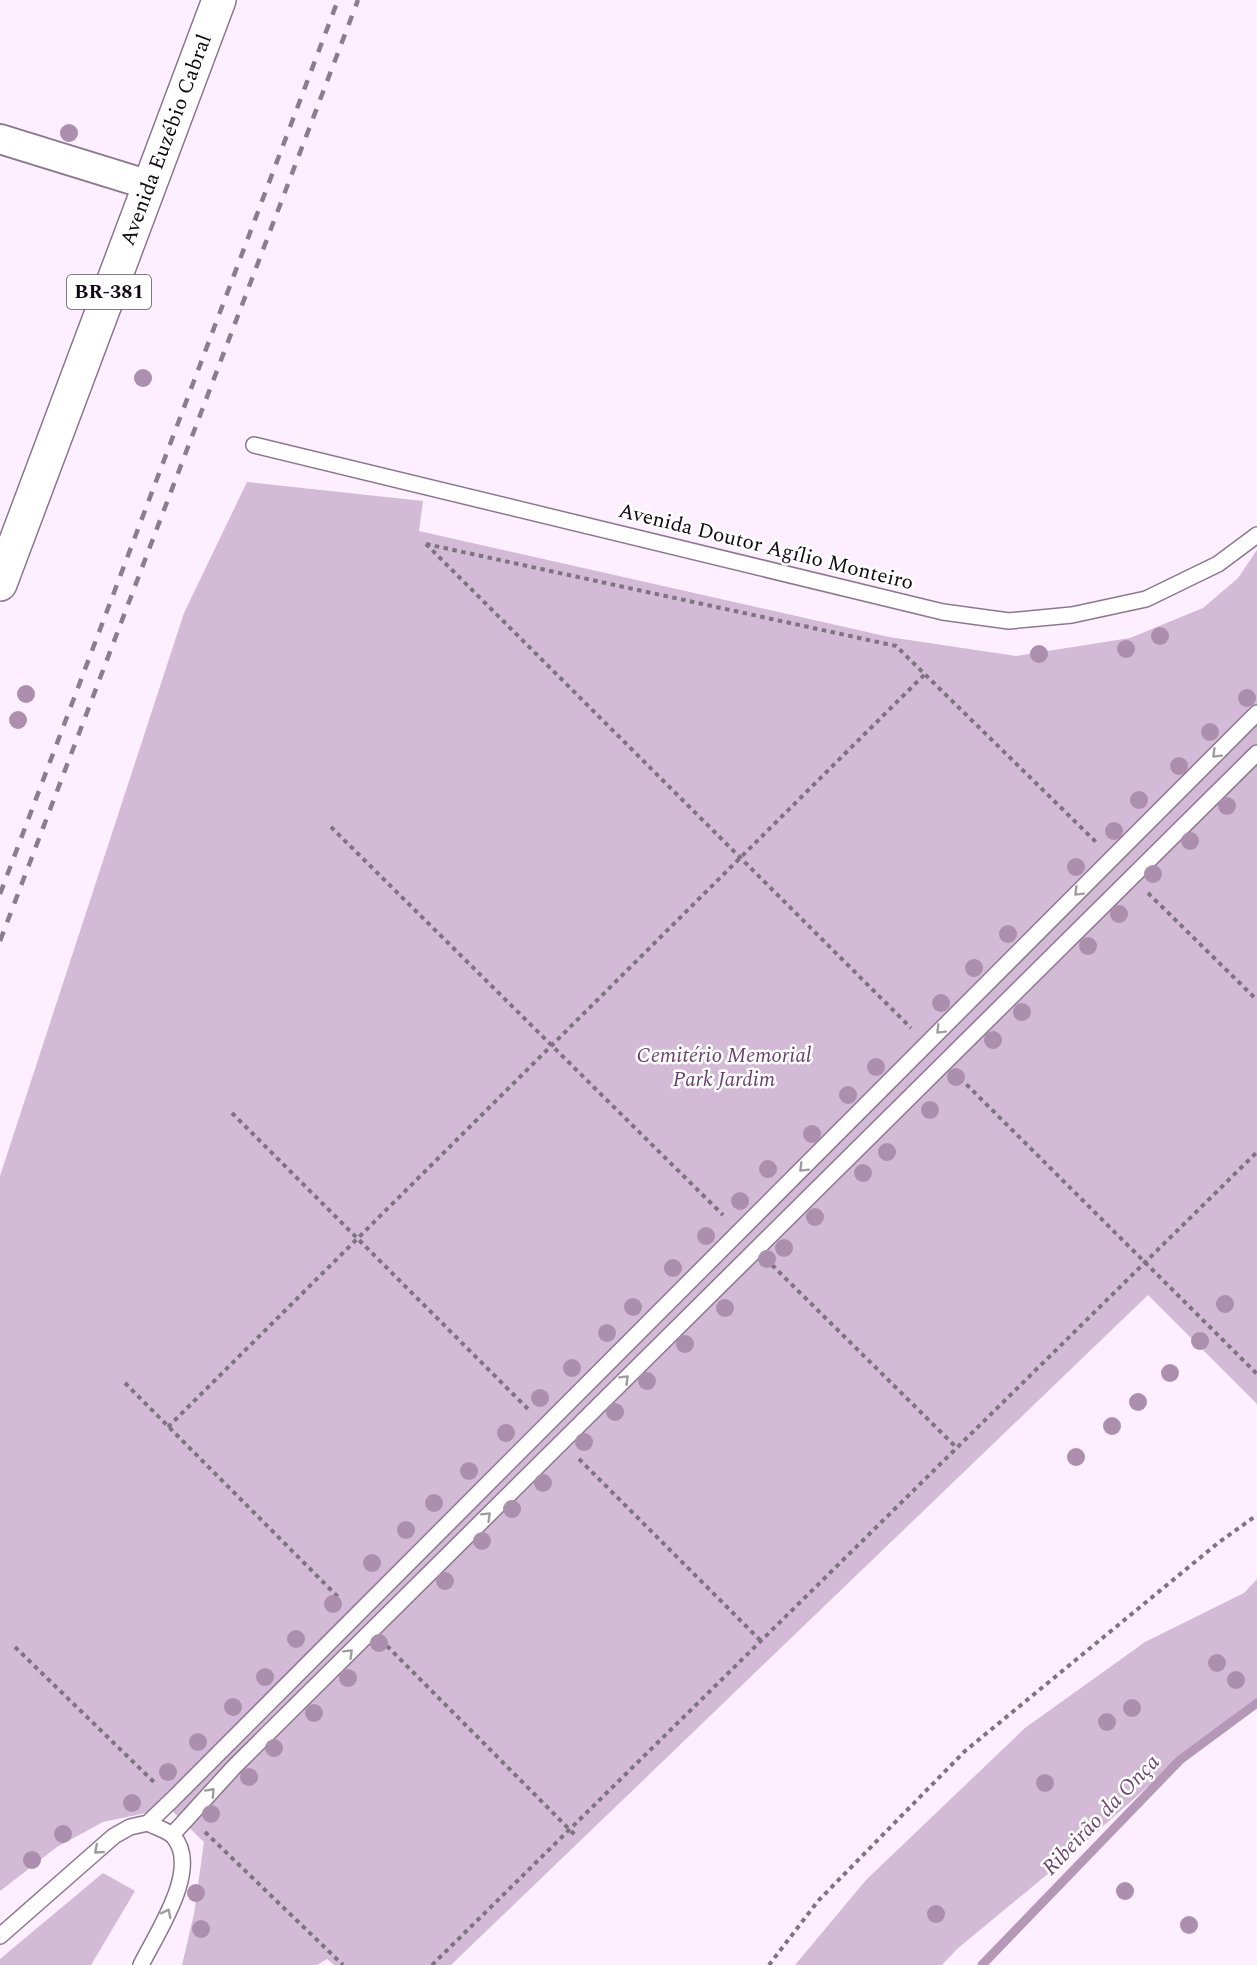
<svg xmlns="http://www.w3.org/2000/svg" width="1257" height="1965" viewBox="0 0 1257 1965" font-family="Spectral,serif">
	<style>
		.green { fill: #d3bad6 }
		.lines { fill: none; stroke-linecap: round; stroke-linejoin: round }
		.stream { stroke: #b597b8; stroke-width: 9 }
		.service-casing { stroke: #8c778f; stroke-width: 18 }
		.minor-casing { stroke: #8c778f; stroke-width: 32 }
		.primary-casing { stroke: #8c778f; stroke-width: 36 }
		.path { stroke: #7e7380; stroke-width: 4; stroke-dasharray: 4.5 4.5; stroke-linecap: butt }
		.service { stroke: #fff; stroke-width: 15 }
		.minor { stroke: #fff; stroke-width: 28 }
		.primary { stroke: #fff; stroke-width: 33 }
		.rail { stroke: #897e8b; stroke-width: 4.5; stroke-dasharray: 10 10; stroke-linecap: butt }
		.tree { fill: #ac8faf }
		.oneway { stroke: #9f9ca0 }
		.labels { text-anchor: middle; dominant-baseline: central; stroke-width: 5; stroke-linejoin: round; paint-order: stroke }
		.shield { fill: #fff; stroke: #585258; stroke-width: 1.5 }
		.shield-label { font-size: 20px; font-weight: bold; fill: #100811 }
		.street-label { font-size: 21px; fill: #100811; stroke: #fff }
		.park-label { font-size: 21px; font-style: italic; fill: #69416e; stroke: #fff }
		.water-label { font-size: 22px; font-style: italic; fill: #6d4572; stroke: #fff }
	</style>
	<rect width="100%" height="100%" fill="#fdefff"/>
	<g class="green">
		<path d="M247,482L423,501L419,531L889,637L1016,656L1130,638L1203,608L1238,578L1257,550V1404L1148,1295L451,1965H334L327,1959L317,1965H182L194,1914L204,1842L163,1802L146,1813L103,1822L57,1847L0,1891V1176L184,613Z"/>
		<path d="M1257,1579V1703L1155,1780L1072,1854L957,1949L942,1965H795L866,1880L1025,1728L1145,1642L1244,1593Z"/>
		<path d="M103,1873L135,1891L91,1965H0V1959Z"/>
	</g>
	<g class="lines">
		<path class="stream" d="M982,1965L1180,1760L1257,1703"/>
		<defs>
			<g id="service">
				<path d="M254,445L943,612L1009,621L1072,615L1146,599L1218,564L1257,535"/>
				<path d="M172,1835L234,1767L1257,753"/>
				<path d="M0,1936L114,1836L130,1827L148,1823L172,1800L1257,713"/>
				<path d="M141,1965C156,1934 202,1868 173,1836C167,1830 155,1827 148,1823"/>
			</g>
			<path id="minor" d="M0,139L149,185"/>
			<g id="primary">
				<path id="s1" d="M0,584L219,0"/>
			</g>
		</defs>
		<use href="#service" class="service-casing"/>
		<use href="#minor" class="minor-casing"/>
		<use href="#primary" class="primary-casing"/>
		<g class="path">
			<path d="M426,544L911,1028"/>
			<path d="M426,544L896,646L1096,842"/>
			<path d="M331,827L723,1215"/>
			<path d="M1148,893L1257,1000"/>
			<path d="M960,1078L1257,1374"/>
			<path d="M232,1113L529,1410"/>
			<path d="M772,1265L957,1448"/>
			<path d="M125,1383L339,1598"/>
			<path d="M168,1427L925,674"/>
			<path d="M579,1459L761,1641"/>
			<path d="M387,1646L575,1835"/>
			<path d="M15,1647L157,1785"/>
			<path d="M205,1832L343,1965"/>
			<path d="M432,1965L1257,1152"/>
			<path d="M769,1965L818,1901L965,1751L1218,1543L1257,1515"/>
		</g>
		<use href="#service" class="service"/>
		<use href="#minor" class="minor"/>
		<use href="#primary" class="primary"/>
		<g class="rail">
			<path d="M0,894L338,0"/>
			<path d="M0,941L358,0"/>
		</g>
	</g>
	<g class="tree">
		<circle cx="69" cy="133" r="9"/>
		<circle cx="143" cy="378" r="9"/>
		<circle cx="1160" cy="636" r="9"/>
		<circle cx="1126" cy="649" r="9"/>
		<circle cx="1039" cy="654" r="9"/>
		<circle cx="26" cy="694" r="9"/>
		<circle cx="1247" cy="698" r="9"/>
		<circle cx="18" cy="720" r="9"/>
		<circle cx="1210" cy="732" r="9"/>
		<circle cx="1179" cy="766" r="9"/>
		<circle cx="1139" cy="800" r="9"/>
		<circle cx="1227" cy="806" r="9"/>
		<circle cx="1114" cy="831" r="9"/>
		<circle cx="1190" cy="841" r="9"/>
		<circle cx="1076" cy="867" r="9"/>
		<circle cx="1153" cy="874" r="9"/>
		<circle cx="1119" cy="914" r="9"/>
		<circle cx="1008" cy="934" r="9"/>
		<circle cx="1088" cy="946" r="9"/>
		<circle cx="974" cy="968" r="9"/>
		<circle cx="941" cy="1003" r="9"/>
		<circle cx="1022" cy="1012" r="9"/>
		<circle cx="993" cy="1040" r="9"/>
		<circle cx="876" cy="1067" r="9"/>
		<circle cx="956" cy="1077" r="9"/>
		<circle cx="848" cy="1095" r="9"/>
		<circle cx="930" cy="1110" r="9"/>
		<circle cx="812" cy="1134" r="9"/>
		<circle cx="887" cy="1152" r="9"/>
		<circle cx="768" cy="1169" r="9"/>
		<circle cx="863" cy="1173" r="9"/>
		<circle cx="740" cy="1201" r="9"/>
		<circle cx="815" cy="1217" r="9"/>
		<circle cx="706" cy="1236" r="9"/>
		<circle cx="784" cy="1248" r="9"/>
		<circle cx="767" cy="1259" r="9"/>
		<circle cx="673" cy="1268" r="9"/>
		<circle cx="1225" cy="1304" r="9"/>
		<circle cx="633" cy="1307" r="9"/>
		<circle cx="725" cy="1308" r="9"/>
		<circle cx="607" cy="1333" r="9"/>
		<circle cx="1200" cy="1341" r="9"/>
		<circle cx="685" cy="1344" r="9"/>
		<circle cx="572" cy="1368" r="9"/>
		<circle cx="1170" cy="1373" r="9"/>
		<circle cx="647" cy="1381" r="9"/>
		<circle cx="540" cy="1398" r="9"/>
		<circle cx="1138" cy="1402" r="9"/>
		<circle cx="615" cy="1412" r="9"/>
		<circle cx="1112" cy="1426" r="9"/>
		<circle cx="506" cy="1433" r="9"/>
		<circle cx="584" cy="1442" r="9"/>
		<circle cx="1076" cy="1457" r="9"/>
		<circle cx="469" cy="1471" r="9"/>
		<circle cx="543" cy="1483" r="9"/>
		<circle cx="434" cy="1503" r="9"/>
		<circle cx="512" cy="1509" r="9"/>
		<circle cx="406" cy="1530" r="9"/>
		<circle cx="482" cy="1541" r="9"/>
		<circle cx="372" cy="1563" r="9"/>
		<circle cx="445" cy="1581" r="9"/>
		<circle cx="333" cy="1604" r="9"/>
		<circle cx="296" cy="1639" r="9"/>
		<circle cx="379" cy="1643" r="9"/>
		<circle cx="1217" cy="1663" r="9"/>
		<circle cx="265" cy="1677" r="9"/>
		<circle cx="348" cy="1678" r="9"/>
		<circle cx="1236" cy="1680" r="9"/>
		<circle cx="233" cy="1707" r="9"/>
		<circle cx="1132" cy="1708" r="9"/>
		<circle cx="314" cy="1713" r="9"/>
		<circle cx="1107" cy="1722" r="9"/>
		<circle cx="198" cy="1742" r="9"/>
		<circle cx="274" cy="1748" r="9"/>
		<circle cx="168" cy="1772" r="9"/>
		<circle cx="249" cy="1777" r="9"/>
		<circle cx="1045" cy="1783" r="9"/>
		<circle cx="132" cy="1803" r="9"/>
		<circle cx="211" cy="1814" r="9"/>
		<circle cx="63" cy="1834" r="9"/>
		<circle cx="32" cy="1860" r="9"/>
		<circle cx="1125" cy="1891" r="9"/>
		<circle cx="196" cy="1893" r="9"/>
		<circle cx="936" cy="1914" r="9"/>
		<circle cx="1189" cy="1925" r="9"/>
		<circle cx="201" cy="1929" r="9"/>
	</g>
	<defs><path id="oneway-chevron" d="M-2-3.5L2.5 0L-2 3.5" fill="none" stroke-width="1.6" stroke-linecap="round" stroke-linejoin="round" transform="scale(1.5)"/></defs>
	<g class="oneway">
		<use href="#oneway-chevron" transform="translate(1216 754) rotate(135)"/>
		<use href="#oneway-chevron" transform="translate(1078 892) rotate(135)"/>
		<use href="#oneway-chevron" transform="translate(940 1030) rotate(135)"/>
		<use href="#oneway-chevron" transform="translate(803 1168) rotate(135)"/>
		<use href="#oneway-chevron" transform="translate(625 1379) rotate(-45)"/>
		<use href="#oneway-chevron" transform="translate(487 1516) rotate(-45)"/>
		<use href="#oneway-chevron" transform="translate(349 1653) rotate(-45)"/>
		<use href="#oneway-chevron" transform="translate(211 1792) rotate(-47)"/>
		<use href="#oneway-chevron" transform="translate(98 1850) rotate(139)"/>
		<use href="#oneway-chevron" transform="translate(167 1913) rotate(-63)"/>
	</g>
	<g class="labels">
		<rect class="shield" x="67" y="275" width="84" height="34" rx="4.5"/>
		<g class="shield-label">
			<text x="109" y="292">BR-381</text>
		</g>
		<g class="street-label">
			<text stroke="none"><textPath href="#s1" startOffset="474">Avenida Euzébio Cabral</textPath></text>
			<text transform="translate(766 547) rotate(14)">Avenida Doutor Agílio Monteiro</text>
		</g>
		<g class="park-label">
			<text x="724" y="1056">Cemitério Memorial<tspan x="724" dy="24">Park Jardim</tspan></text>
		</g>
		<g class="water-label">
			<text transform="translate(1101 1815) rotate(-46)">Ribeirão da Onça</text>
		</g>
	</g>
</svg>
